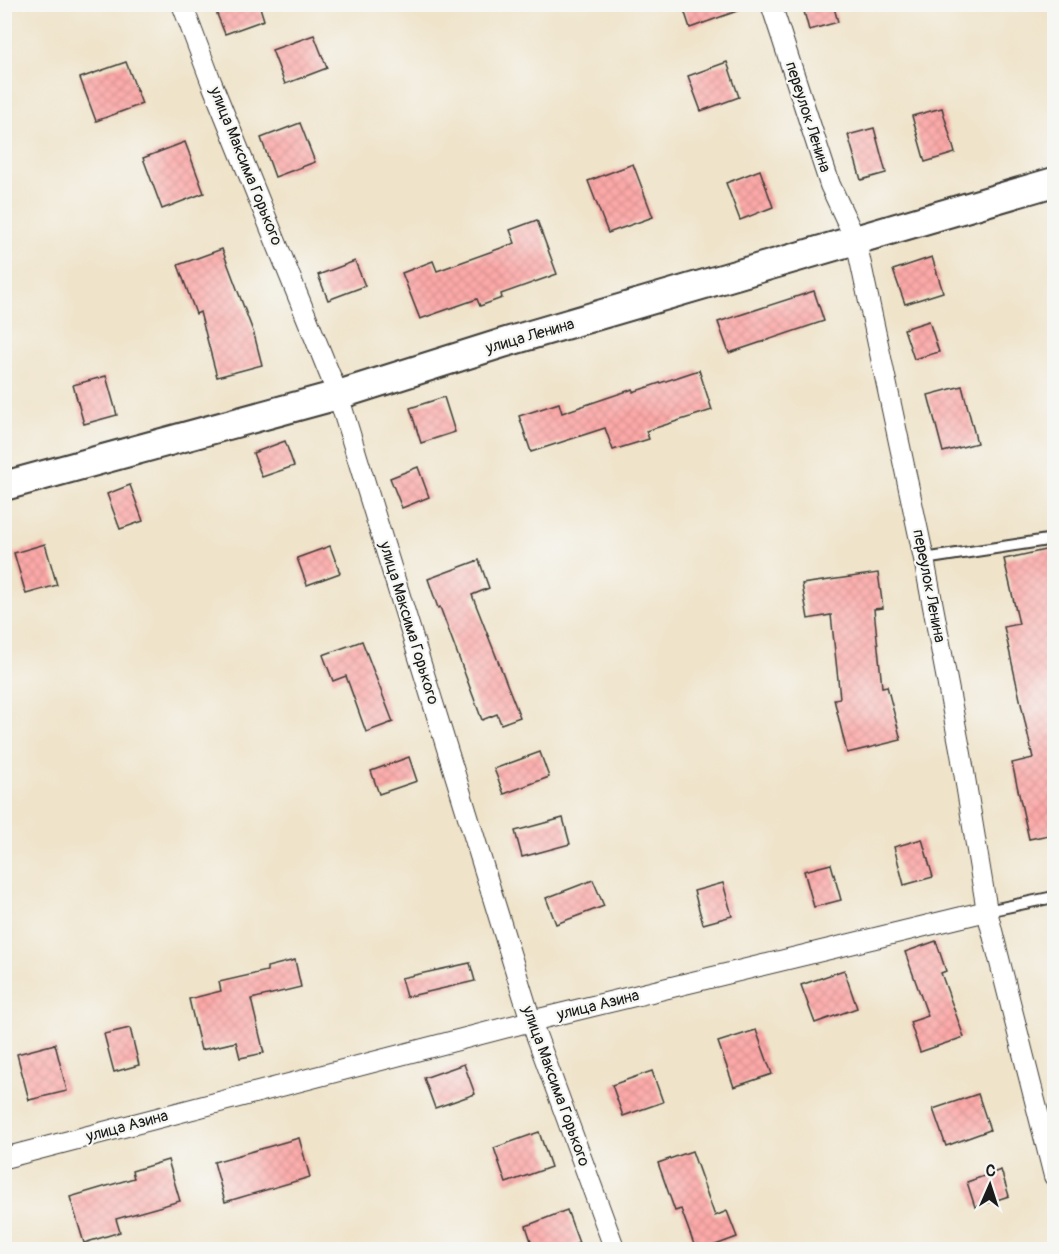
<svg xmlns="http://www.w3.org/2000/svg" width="1059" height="1254" viewBox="0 0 1059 1254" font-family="Pangolin,sans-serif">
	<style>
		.building { fill: url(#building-cross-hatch) }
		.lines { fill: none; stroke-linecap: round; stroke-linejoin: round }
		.lane-casing { stroke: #3c3a36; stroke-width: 14 }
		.street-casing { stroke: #3c3a36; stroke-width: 22 }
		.secondary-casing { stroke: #3c3a36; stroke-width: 32 }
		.lane { stroke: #fff; stroke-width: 10 }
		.street { stroke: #fff; stroke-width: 20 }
		.secondary { stroke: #fff; stroke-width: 28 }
		.labels { text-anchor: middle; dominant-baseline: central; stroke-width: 4.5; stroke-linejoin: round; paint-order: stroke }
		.street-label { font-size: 16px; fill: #1c1c1c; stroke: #f6f6f2 }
	</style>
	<defs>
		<pattern id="building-cross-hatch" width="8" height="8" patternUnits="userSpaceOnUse" patternTransform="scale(1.5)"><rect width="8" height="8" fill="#fca9a8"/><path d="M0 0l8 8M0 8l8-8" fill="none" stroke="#d79190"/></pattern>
	</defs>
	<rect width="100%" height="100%" fill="#f6f6f2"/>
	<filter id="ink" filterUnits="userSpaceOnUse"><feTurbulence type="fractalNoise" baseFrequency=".0167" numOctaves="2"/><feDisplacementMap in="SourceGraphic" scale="12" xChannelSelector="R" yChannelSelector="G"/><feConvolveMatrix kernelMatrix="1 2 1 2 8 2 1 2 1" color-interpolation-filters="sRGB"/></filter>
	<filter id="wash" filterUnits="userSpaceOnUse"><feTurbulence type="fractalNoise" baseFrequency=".008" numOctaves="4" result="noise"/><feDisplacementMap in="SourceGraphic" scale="24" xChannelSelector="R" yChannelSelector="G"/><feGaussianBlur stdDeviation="1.35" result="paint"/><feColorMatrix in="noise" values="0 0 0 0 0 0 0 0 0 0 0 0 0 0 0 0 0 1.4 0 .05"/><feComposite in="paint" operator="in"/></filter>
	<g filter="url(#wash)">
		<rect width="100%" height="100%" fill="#efe3c9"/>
		<g id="blocks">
			<g class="building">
				<path d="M213,4H259L264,20L225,34Z"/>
				<path d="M682,4H747L748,7L690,28Z"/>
				<path d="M802,4H833L838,22L809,30Z"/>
				<path d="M314,35L327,68L285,84L272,50Z"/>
				<path d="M126,62L142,104L96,121L80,78Z"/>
				<path d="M727,62L739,97L701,111L688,76Z"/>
				<path d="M942,108L955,153L925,162L912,116Z"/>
				<path d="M300,123L315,162L275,177L261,138Z"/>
				<path d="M874,128L886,173L861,180L848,135Z"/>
				<path d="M185,142L204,193L162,209L143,158Z"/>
				<path d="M633,164L653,217L608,233L588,181Z"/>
				<path d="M760,170L773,207L740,220L726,183Z"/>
				<path d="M537,220L557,274L501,294L502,298L480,306L477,299L420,319L402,273L433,261L437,271L515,243L510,230Z"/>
				<path d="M222,249L254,334L262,365L217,377L200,312L196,314L178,265Z"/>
				<path d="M932,257L943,292L905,304L893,270Z"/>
				<path d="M355,261L365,286L328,300L318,275Z"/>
				<path d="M814,291L824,321L729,353L718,322Z"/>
				<path d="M929,321L939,352L914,359L904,329Z"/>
				<path d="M699,370L712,410L646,431L649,439L613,450L605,428L531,452L519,416L559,403L562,413L633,389V392Z"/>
				<path d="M106,376L117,415L84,424L73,385Z"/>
				<path d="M962,386L977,443L943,452L928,395Z"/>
				<path d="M444,397L455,432L421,443L410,408Z"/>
				<path d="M285,441L294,466L262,477L253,453Z"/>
				<path d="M418,467L429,497L402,508L390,478Z"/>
				<path d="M130,485L143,521L120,529L107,494Z"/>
				<path d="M45,544L57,585L26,594L14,553Z"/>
				<path d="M330,546L340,573L307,585L297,558Z"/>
				<path d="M1054,548V834L1029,839L1012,763L1033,758L1004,627L1019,624L1004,559Z"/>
				<path d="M479,560L489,588L472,595L520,717L501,724L497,714L482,720L440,607L438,608L428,579Z"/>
				<path d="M878,573L883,608L874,609L882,687L887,686L901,740L847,753L834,699L840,698L831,615L808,619L802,584Z"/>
				<path d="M362,641L393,722L366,732L346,676L333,681L323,655Z"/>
				<path d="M540,752L549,777L504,794L494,769Z"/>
				<path d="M409,757L417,781L379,794L371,771Z"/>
				<path d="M563,818L570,844L522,857L515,831Z"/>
				<path d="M922,839L933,877L904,885L894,847Z"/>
				<path d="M831,864L841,900L814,907L804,871Z"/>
				<path d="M593,880L604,906L556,924L546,898Z"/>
				<path d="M723,883L732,916L703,924L694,891Z"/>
				<path d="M936,941L946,971L941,973L964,1037L920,1052L910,1022L928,1016L905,952Z"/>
				<path d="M295,960L301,987L251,999L264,1053L240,1058L236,1042L201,1050L189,999L221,991L219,982L267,971V967Z"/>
				<path d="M470,963L475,981L406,997L401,978Z"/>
				<path d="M844,970L857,1008L815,1023L801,985Z"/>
				<path d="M130,1028L139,1065L114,1072L104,1034Z"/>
				<path d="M756,1030L772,1074L734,1087L718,1042Z"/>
				<path d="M55,1044L67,1091L29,1100L17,1054Z"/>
				<path d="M464,1064L475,1094L435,1108L424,1078Z"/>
				<path d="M652,1071L663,1102L623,1116L612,1085Z"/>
				<path d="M978,1094L990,1130L946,1146L933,1109Z"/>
				<path d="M539,1132L551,1167L506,1183L494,1148Z"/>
				<path d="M299,1138L310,1177L225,1202L214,1162Z"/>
				<path d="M692,1151L715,1216L727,1211L737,1237L702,1250H696L681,1209L675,1211L658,1163Z"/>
				<path d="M168,1160L180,1201L116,1219L120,1232L84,1243L70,1197L134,1178L132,1171Z"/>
				<path d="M1001,1170L1009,1196L975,1207L967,1182Z"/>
				<path d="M567,1210L579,1243L561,1250H534L526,1226Z"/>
			</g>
		</g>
	</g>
	<g filter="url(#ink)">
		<use href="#blocks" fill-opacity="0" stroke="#3c3a36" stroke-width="1.5"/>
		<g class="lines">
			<defs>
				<g id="lane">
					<path d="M924,559L1054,539"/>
					<path d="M987,911L1054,897"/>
				</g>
				<g id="street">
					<path d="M182,4L212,84L338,395L531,1021L615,1250"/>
					<path d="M771,4L830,185L856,241L924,559L961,754L987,911L1054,1176"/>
					<path d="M4,1158L531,1021L987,911"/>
				</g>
				<path id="secondary" d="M4,486L338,395L503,343L1054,182"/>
			</defs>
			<use href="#lane" class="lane-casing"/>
			<use href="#street" class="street-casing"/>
			<use href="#secondary" class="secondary-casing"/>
			<use href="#lane" class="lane"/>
			<use href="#street" class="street"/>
			<use href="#secondary" class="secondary"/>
		</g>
	</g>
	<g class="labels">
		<g class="street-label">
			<text transform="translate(808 117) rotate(72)">переулок Ленина</text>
			<text transform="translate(246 166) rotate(68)">улица Максима Горького</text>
			<text transform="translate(530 336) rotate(-16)">улица Ленина</text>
			<text transform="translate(929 586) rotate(79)">переулок Ленина</text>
			<text transform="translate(409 623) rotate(73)">улица Максима Горького</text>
			<text transform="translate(598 1005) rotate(-14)">улица Азина</text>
			<text transform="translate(556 1086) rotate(70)">улица Максима Горького</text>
			<text transform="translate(127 1126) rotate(-15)">улица Азина</text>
		</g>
	</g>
	<rect width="1059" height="1254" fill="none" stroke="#f6f6f2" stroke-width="24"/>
	<g transform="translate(990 1185) rotate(3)" stroke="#f6f6f2" stroke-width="4.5" paint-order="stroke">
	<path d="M0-4.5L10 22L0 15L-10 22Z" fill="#1c1c1c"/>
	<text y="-9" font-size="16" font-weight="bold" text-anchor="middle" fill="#1c1c1c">С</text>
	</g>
</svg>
